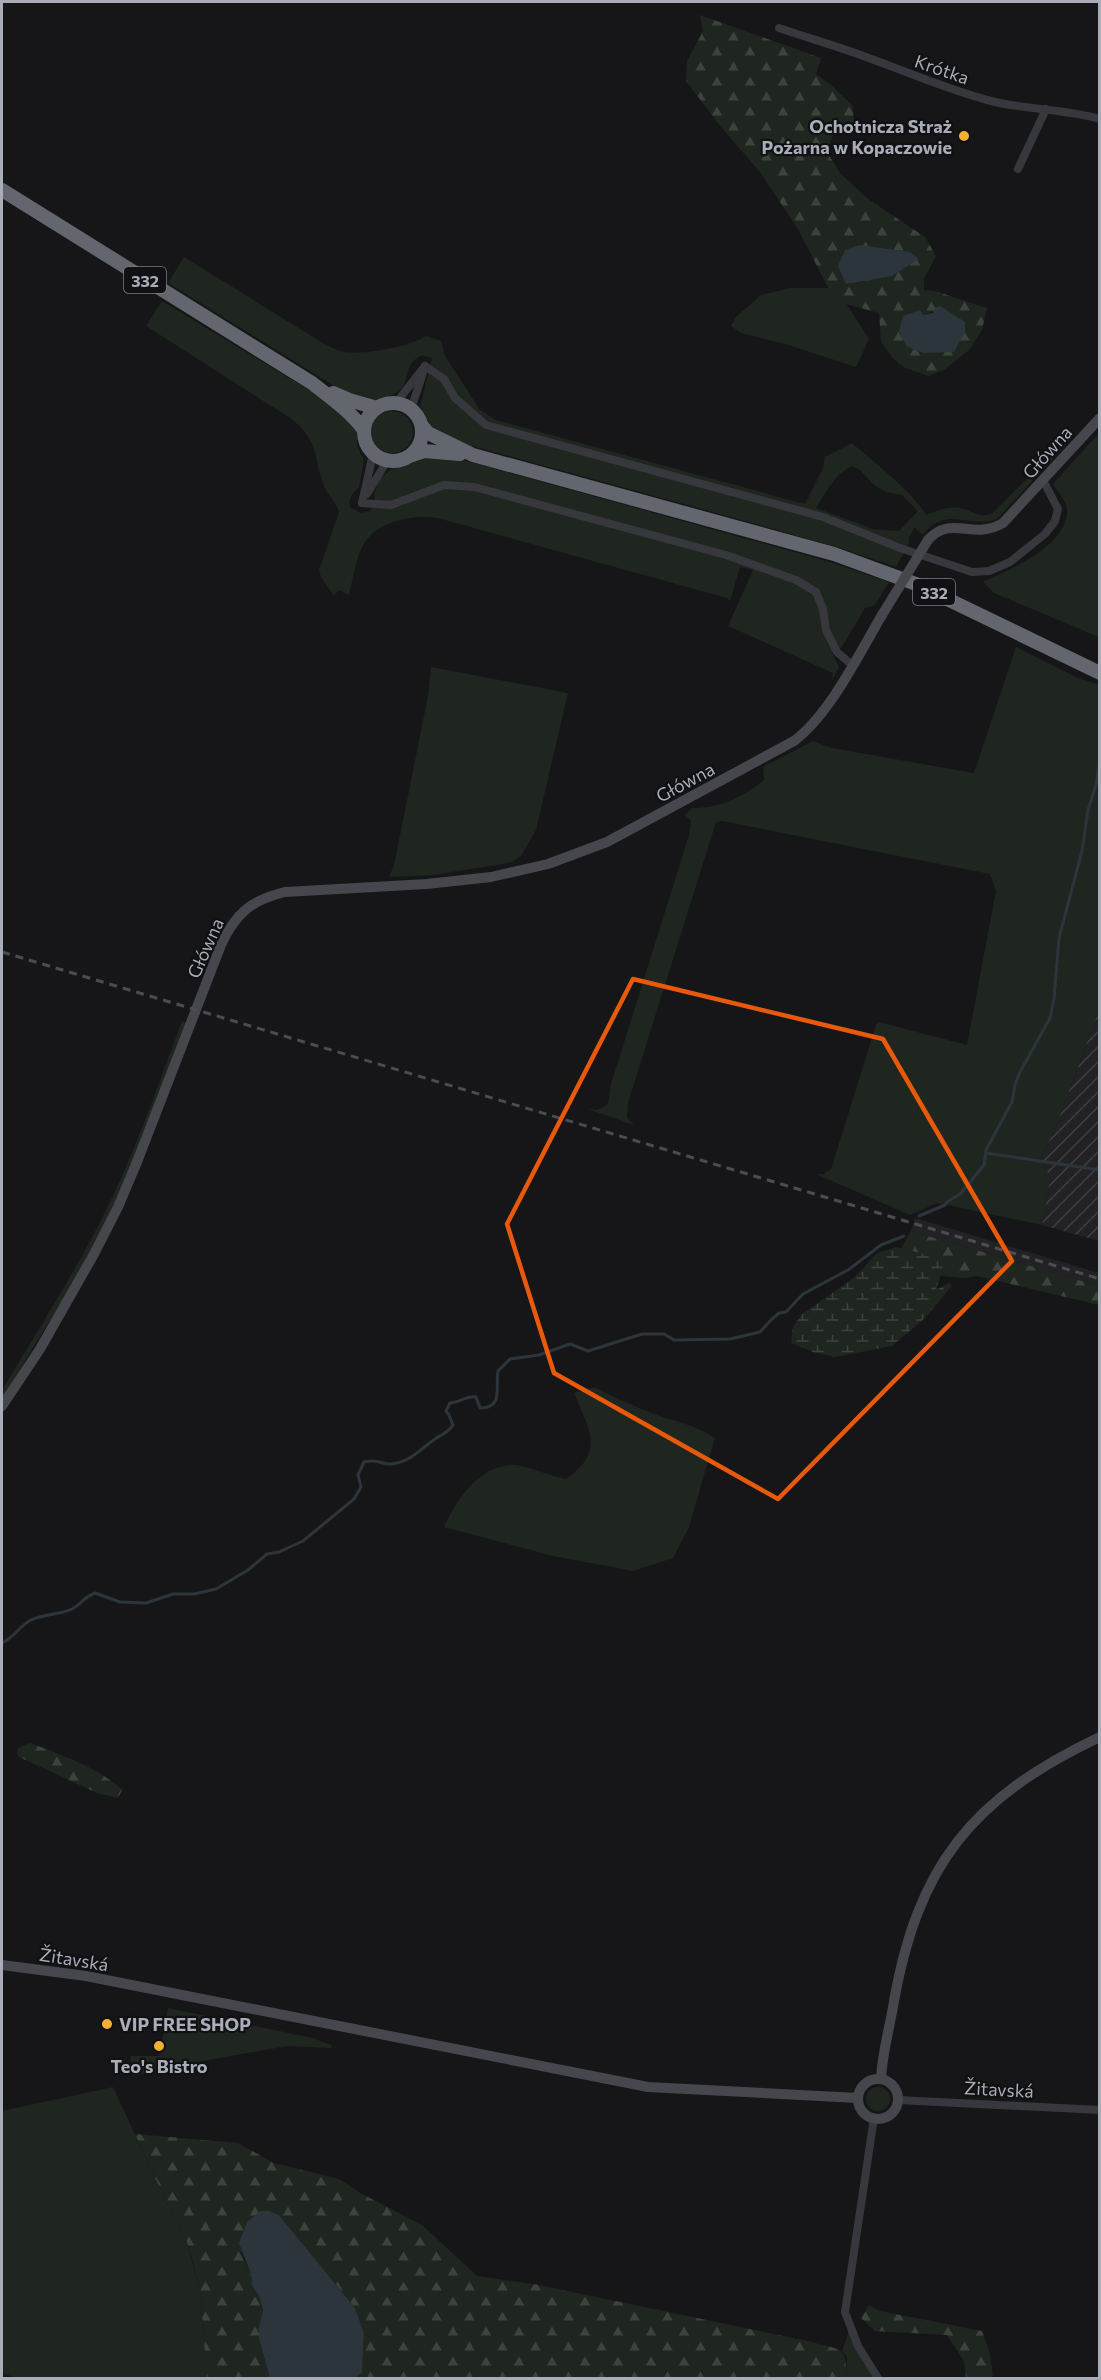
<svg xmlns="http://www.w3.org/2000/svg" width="1101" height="2380" viewBox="0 0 1101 2380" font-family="Commissioner,sans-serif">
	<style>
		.built { fill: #222225 }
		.industrial { fill: url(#industrial-furrows) }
		.green { fill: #1e261f; fill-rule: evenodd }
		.forest { fill: url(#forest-firs); fill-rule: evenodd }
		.wetland { fill: url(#wetland-marsh) }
		.water { fill: #2c353c }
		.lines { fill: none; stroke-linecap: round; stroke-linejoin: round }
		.stream { stroke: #2c353c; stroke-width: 3 }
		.street { stroke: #37383d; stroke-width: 8 }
		.secondary { stroke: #45474d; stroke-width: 10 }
		.highway { stroke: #63666e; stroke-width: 14 }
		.rail { stroke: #4a4c52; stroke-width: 3; stroke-dasharray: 8 6; stroke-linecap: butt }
		.secondary-bridge { stroke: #45474d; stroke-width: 10 }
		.marked { fill: none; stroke: #e8590c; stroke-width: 4.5; stroke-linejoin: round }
		.poi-dot { fill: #f2b134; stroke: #111113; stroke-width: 2 }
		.labels { text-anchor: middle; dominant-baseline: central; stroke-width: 4.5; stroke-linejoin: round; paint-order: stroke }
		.shield { fill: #111113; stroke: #7b7e86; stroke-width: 1.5 }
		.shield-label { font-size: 16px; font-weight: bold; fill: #a8adb8 }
		.street-label { font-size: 18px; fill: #a8adb8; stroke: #111113 }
		.poi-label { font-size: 18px; font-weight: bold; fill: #a8adb8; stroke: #111113; text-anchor: end }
	</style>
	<defs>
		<pattern id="industrial-furrows" width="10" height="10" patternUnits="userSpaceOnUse" patternTransform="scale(1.5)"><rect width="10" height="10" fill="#222225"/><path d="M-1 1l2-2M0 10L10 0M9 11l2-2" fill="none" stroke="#3f3f43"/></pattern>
		<pattern id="forest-firs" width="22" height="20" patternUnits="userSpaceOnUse" patternTransform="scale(1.5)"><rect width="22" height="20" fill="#1e261f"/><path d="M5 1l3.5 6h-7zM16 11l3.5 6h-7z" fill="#3c433d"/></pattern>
		<pattern id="wetland-marsh" width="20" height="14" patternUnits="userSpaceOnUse" patternTransform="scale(1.5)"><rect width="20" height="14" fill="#1e261f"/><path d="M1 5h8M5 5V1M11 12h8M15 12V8" fill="none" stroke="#3c433d"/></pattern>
	</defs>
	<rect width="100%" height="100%" fill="#161618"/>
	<path class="built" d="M915,1218L1099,1273V1286L911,1231Z"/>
	<path class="industrial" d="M1099,1010V1241L1042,1225L1050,1177L1040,1159L1054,1131Z"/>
	<g class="green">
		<path d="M184,257L326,345C332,347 338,351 344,352C364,355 409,347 426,336L441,341L445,356L480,410L496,420L805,504L823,468L825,457L852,443C874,462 912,491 926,515C936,511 949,506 960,508C974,511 979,519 993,513L1068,437L1071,439L998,518C972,531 946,503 923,535L914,527L909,538V543L896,567L843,549L742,520L454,441L431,429L420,407L432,358L422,355C405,364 411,372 403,386C399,395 375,403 366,400C358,398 351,394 344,392L168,283ZM852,466L860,470L874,485L886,492L902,495L918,511L899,531L873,529L816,508C826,492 834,475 852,466Z"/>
		<path d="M790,288H830L835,300L846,303L869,339L856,367L785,344L741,333L731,326L736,317L761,295Z"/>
		<path d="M162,301L337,407L357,429V446L364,460L359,487C353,493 348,498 350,507L361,513L370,511L375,501L374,494L377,486L381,478L392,468L406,465L421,455L449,456L830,562L889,582L875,605L865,608L842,647L832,653L839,667L832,680L833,673L728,626L753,570L740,567L730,601L727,598L438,518C423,516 410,517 396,521C357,533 358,559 349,595L339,590L334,596L321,577L319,570L339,512C337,503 329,497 325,488C312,458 321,441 290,418L146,326Z"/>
		<circle cx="392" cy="432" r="21"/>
		<path d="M1099,433V637L994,593L983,582C1010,570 1069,545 1067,509C1066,501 1057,491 1053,484Z"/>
		<path d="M1016,647L1078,678L1100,685L1099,1010L1054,1131L1040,1159L1050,1177L1042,1225L937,1203L910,1215L816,1174H824L831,1169L876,1025L879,1022L967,1045L996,891L990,874L722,821L716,822L628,1103L627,1118L634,1125L588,1109L597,1110L608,1104L611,1084L689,835L691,821L685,815L692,808C720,808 742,798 764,780L763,767L813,741L832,748L974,773Z"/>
		<path d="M431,667L568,693L536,830L521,856L512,862L503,864L433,875L389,877L394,865L428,696Z"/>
		<path d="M182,1021L187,1023L138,1152L107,1219L65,1296L2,1398V1390C36,1333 73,1276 103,1216C135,1154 157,1087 182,1021Z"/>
		<path d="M594,1387C614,1397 633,1406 654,1414C677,1422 693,1424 715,1438L689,1527L673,1558L633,1571L553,1556L444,1527C459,1495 485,1456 526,1467C540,1471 552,1476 566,1479C606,1451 589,1430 574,1393Z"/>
		<path d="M168,2008L313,2038L331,2045L332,2048L287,2046L175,2066L133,2076L130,2056H159Z"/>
		<circle cx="878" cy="2099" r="12"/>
		<path d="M113,2087L169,2208L186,2239L200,2291L207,2378L12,2377L2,2372V2111Z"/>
		<path d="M849,2331L875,2378H846L847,2357L842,2351Z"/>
	</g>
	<g class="forest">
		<path d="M700,15L821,58L816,74L831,85L853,106L854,122L846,130L833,134L827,152L840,173L868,199L925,237L936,256L924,279V290L935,291L987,308L982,330L969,350L945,369L929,376L905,368L893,358L881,342L879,313L835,301L798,229L760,172L721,127L686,81L687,61L703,31ZM942,309L951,313L923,353L906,346L899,331L923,315Z"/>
		<path d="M911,1231L1099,1286V1305L977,1276L965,1278L932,1275L899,1252Z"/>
		<path d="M30,1743C59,1754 100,1768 122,1790L118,1798L97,1793L17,1756L18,1748Z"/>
		<path d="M135,2134L238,2143L274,2163L339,2179L362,2194L422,2225L477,2276L539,2285L812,2342C842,2351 847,2345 846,2378H356L362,2371L364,2333L355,2308L279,2215L270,2211H261L241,2253L251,2274L252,2286L259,2296L263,2312L259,2326V2339L270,2378H207L200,2291L192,2259L186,2239L169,2208Z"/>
		<path d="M869,2305L880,2311L982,2331L990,2354L993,2378H966L964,2361L947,2335L875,2331L861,2318Z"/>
	</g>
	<path class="wetland" d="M896,1247L945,1259L936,1290L949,1283L952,1286L925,1318L892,1346L835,1357L813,1352L791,1343L793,1327L802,1314L855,1277L877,1253Z"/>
	<g class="water">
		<path d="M859,245L910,252L919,259L892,276L846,284L838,266L845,250Z"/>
		<path d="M940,306L965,322V332L954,352L923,353L906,346L899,331L903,316L920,310L923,315L933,313L935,308Z"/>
		<path d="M261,2211H270L279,2215L355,2308L364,2333L362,2372L356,2378H270L259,2339V2326L263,2311L259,2296L252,2286L251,2274L239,2243L247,2222Z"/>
	</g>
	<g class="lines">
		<g class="stream">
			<path d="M986,1153L1100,1170"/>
			<path d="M919,1216L945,1205L947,1202L960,1194L984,1165L986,1150L1012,1102L1015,1085L1020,1072L1050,1018L1054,999L1059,938L1082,851L1088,810L1096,785L1100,760"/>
			<path d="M2,1643C15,1637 19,1626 31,1620C44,1614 63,1614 72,1609C82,1604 82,1598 95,1593L120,1602L146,1603L173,1594H194L216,1589L248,1570L267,1554L279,1552L303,1541L354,1499L361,1487L358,1475L364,1462C379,1458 381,1465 391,1464C411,1462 420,1449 435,1439C442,1434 448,1433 453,1425L449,1415L446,1411L450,1403C459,1403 468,1395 476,1397L480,1408C504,1408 495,1387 498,1371L510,1359L539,1355L570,1344L588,1351L642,1334H664L674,1340L730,1339L760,1332L771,1320L779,1313L786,1312L803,1294L848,1270L881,1245L904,1236"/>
		</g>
		<g class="street">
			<path d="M779,28C808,38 837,46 866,57C908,72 948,90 991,101C1027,110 1064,109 1100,119"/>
			<path d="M1018,169L1046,109"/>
			<path d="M425,366L444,379L455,398L486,425L823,517L900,548L972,572L989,571L1010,562L1045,534L1055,521L1058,509L1043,480"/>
			<path d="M396,403L425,366"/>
			<path d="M411,409L424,370"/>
			<path d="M367,494L387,461"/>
			<path d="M362,503L391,505L444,485L474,487L726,555L796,580L816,592L823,609L826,630L837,652L852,665"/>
			<path d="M362,503L373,454"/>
			<path d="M898,2100L1100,2110"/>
			<path d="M874,2118L845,2312L858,2346L878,2378"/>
		</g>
		<g class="secondary">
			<path d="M928,540C951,514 973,541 1003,523L1100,418"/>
			<path d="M2,1406L40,1349L94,1254L118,1207L137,1162L221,945C235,914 251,900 285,892L427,884L491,877L548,864L607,842L794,741C830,714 859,654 882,615"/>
			<path d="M2,1965L86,1976L648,2087L858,2098"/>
			<path d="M881,2079C882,2055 889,2030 893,2007C917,1866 971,1798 1100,1737"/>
			<circle cx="878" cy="2099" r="20"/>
		</g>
		<g class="highway">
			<path d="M2,190L312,383C331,398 350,411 364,430"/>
			<path d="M333,393L349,400L377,408"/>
			<circle cx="393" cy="432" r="29"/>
			<path d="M422,426L428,433L473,455L834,554L916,584L1100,673"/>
			<path d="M412,455L424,451L460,454"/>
		</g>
		<path class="rail" d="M2,952L1100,1279"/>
		<path class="secondary-bridge" d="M882,615L928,540"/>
	</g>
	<path class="marked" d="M633,979L883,1039L1012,1261L778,1499L554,1373L507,1224Z"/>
	<g class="poi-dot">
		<circle cx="964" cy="136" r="6"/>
		<circle cx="107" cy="2024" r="6"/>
		<circle cx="159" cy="2046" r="6"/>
	</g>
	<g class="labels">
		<g class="shield">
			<rect x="124" y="267" width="42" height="26" rx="4.5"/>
			<rect x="913" y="579" width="42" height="26" rx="4.5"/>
		</g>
		<g class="shield-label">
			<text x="145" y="280">332</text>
			<text x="934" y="592">332</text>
		</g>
		<g class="street-label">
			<text transform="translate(942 69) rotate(19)">Krótka</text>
			<text transform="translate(1047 452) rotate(-48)">Główna</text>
			<text transform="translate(685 782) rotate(-28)">Główna</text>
			<text transform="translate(205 948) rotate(-66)">Główna</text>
			<text transform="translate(74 1959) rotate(9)">Žitavská</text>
			<text transform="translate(999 2089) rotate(3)">Žitavská</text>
		</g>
		<g class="poi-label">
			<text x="952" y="126">Ochotnicza Straż<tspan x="952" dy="21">Pożarna w Kopaczowie</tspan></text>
			<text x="119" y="2024" text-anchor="start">VIP FREE SHOP</text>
			<text x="159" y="2066" text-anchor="middle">Teo's Bistro</text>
		</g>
	</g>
	<rect width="1101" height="2380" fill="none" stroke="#a8adb8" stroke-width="6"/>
</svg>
